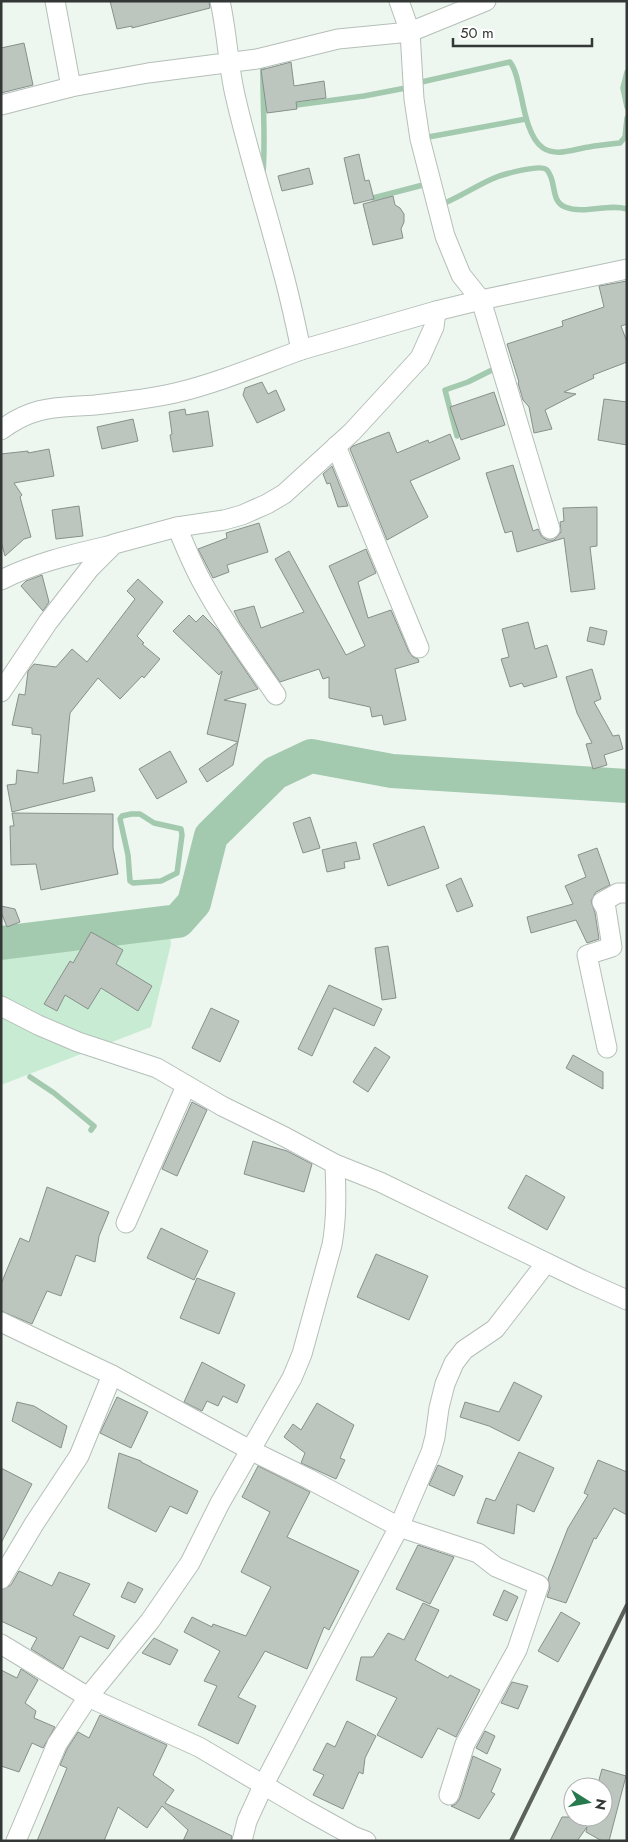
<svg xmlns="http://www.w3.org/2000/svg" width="628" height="1842" viewBox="0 0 628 1842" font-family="Jost,sans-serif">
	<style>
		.green { fill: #c8ebd3 }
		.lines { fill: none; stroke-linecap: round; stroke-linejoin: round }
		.stream { stroke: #a3c9af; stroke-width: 5.5 }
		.river { stroke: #a3c9af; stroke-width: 34 }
		.building { fill: #bcc6bf; stroke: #87908a }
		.minor-casing { stroke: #b5bfb8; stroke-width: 21 }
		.minor { stroke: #fff; stroke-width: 19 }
		.rail { stroke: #5c615e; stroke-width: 4 }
	</style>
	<rect width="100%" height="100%" fill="#edf7f0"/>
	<path class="green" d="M168,913L171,944L151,1027L1,1085V932L20,938L73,923Z"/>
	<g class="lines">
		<g class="stream">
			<path d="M627,72L623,88L627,107"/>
			<path d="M417,83L510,62C517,70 518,85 521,95C524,110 529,139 543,148C557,157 574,149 589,147C599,145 610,144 620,143L625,137L627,118"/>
			<path d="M289,106L364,96L411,87"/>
			<path d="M423,138L526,119"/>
			<path d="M263,173C266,136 262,98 263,61"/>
			<path d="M373,198L423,185"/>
			<path d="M440,205C458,198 474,187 492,179C501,175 541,163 547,170C557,181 550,201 565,207C585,215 607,203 627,209"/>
			<path d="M457,436L445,390L468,382L498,367"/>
			<path d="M131,814H140L154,823L181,829L182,835L177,873L161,881L133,883L130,881L128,855L120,819L122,816Z"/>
			<path d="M30,1077L54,1093L94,1126L91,1130"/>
		</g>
		<path class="river" d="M1,943L178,921L194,903L211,836L275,773L311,756L392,771L627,786"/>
	</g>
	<g class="building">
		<path d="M110,1H209L210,8L132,28V26L117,29Z"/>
		<path d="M24,43L33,85L1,93V48Z"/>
		<path d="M291,62L294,86L324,81L326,98L296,102L297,109L267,113L261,70Z"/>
		<path d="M359,154L365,181L369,180L374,199L354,204L344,158Z"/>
		<path d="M309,168L313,184L282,191L278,176Z"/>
		<path d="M393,196L395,205L400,208L404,214V222L401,229L403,238L373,245L363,204Z"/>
		<path d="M627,281V324L621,326L627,342V362L593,375L594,378L564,392L576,394L545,410L552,429L534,433L529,407L523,400L518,383L519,382L507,344L563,326L562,321L604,307L599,286Z"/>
		<path d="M262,382L268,394L276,390L285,410L257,423L243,395L245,388Z"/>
		<path d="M494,392L505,425L461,440L450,407Z"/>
		<path d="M604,399L627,402V445L598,440Z"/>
		<path d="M185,409L186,415L208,411L213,446L173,452L170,435L172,434L169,412Z"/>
		<path d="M133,419L138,441L102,449L97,427Z"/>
		<path d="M389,432L397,453L428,440L429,443L450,434L460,459L410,481L428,517L387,540L350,449L353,446Z"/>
		<path d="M49,449L54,476L14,483L22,495L20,497L31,537L24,539L5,556L1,541V454L28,451V453Z"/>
		<path d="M513,465L533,531L538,529L542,537L547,540H554L561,532L560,522L564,521L563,508L597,507V546L590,547L595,589L571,592L564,538L517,552L512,531L505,533L486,473Z"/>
		<path d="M332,466L348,506L338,507L330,483L327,484L323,474Z"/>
		<path d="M79,506L83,536L56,539L52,510Z"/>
		<path d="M259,523L268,552L227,565L229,572L213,578L198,549L227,538L226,533Z"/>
		<path d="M366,549L376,573L358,582L368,618L391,610L409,652L413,657L418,659L419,662L395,669L406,720L384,725L382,715L372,717L370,707L329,698V677L323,679L319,669L280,682L240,623L234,611L254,606L261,628L304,612L275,559L289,551L346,655L365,646L329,566Z"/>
		<path d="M42,575L49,602L43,611L21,586L26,581Z"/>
		<path d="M138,579L163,602L137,636L144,643L142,644L160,659L144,678L142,676L120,699L98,678L70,713L63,784L92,777L95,791L12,812L7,785L16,784L17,770L38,773L41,735L32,734V728L12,725L19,694L25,695L28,671L34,664L56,667L72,649L87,662L135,599L127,591Z"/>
		<path d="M189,615L196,622L203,615L218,630L258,689L224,700L246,704L238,742L207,734L222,671L219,675L173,631Z"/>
		<path d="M528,622L535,649L547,645L557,677L524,687L522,683L510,687L501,659L509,657L502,629Z"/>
		<path d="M590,627L607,631L604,645L587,641Z"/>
		<path d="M592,669L601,699L594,702L613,736L619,735L623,749L604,755L607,765L593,769L586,744L592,743L577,713L566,677Z"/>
		<path d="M238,742L233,765L207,782L199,769Z"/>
		<path d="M170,751L187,782L157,799L139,769Z"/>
		<path d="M12,813L113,814V848L118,874L41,890L36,864L11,865L10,826H14Z"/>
		<path d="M310,817L320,848L303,853L293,823Z"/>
		<path d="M424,826L439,868L388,886L373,844Z"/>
		<path d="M356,842L360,859L344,862L345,868L327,872L322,850Z"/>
		<path d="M597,848L610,885L596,892L591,901L595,913L599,939L587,943L576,920L531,933L527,917L573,904L565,886L586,877L578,855Z"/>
		<path d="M461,878L473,906L457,912L446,885Z"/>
		<path d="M1,906L15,909L20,922L7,927L1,912Z"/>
		<path d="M91,932L123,950L116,964L152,986L138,1011L101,988L88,1009L65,995L57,1011L44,1004L70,961L73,963Z"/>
		<path d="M388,946L396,998L382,1000L375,948Z"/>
		<path d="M329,985L382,1009L374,1026L334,1008L312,1056L298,1049Z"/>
		<path d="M211,1008L239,1021L220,1062L192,1048Z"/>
		<path d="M375,1047L390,1057L368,1092L353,1082Z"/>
		<path d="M573,1055L603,1072V1089L566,1068Z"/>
		<path d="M192,1102L207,1110L177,1176L162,1169Z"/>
		<path d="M253,1141L287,1151L312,1164L304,1192L244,1174Z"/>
		<path d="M526,1175L565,1197L547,1230L508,1208Z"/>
		<path d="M47,1187L109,1212L99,1236L95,1262L76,1255L61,1296L47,1291L32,1324L1,1311V1284L20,1238L29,1242Z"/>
		<path d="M161,1228L208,1251L194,1280L147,1258Z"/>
		<path d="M376,1254L428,1276L409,1320L357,1297Z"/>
		<path d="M197,1278L235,1293L219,1334L180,1318Z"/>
		<path d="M202,1362L245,1385L237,1403L223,1396L218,1406L207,1401L202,1411L184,1402Z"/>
		<path d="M514,1382L542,1396L519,1441L489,1426L460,1417L465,1402L499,1412Z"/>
		<path d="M117,1397L148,1412L131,1448L100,1433Z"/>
		<path d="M17,1402L34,1406L67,1426L61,1448L12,1421Z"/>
		<path d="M317,1403L354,1425L340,1458L345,1460L336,1479L301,1463L305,1453L284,1437L293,1424L301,1430Z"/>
		<path d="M519,1452L554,1468L534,1512L517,1504L514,1534L477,1523L486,1498L495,1501Z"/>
		<path d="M119,1453L141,1461V1462L198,1491L187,1514L170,1506L156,1532L108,1508Z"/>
		<path d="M598,1460L627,1472V1515L614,1508L596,1539L594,1538L566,1603L547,1597L550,1588L548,1579L568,1528L588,1495L584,1493Z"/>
		<path d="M438,1465L463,1476L454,1496L429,1485Z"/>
		<path d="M258,1466L310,1492L287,1537L359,1571L329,1630L324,1627L307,1669L265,1651L238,1697L256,1706L238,1744L198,1725L217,1686L204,1681L220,1651L184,1632L192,1617L212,1627L213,1624L246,1636L271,1587L241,1572L270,1512L242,1497Z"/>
		<path d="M1,1468L32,1484L1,1543Z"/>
		<path d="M418,1545L454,1557L430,1604L396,1589Z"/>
		<path d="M19,1571L52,1586L59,1572L90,1584L73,1615L115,1636L108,1649L80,1636L63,1669L31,1649L37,1638L1,1621V1590L11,1585Z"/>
		<path d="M128,1582L143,1589L135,1603L121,1597Z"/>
		<path d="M504,1590L518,1597L507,1621L493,1615Z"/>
		<path d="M423,1603L439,1610L415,1660L448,1678L450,1675L480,1690L456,1737L438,1728L422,1758L377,1735L397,1698L356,1680L361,1657H373L388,1633L404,1640Z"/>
		<path d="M561,1612L580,1623L558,1662L538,1651Z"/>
		<path d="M154,1638L178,1650L170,1665L142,1653Z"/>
		<path d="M21,1669L38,1680L25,1703L36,1711L34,1718L55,1727L43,1748L32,1743L19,1772L1,1766V1670L17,1678Z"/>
		<path d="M512,1682L528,1686L518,1709L501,1703Z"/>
		<path d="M100,1715L167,1745L153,1775L174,1790L165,1803L232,1836L231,1841H183L188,1830L162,1806L147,1828L118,1807L104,1841H37L67,1768L60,1765L67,1749L78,1732L89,1738Z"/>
		<path d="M347,1721L376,1736L365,1758L363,1774L359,1772L343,1809L313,1795L324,1775L313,1770L327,1743L335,1747Z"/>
		<path d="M485,1731L495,1736L487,1754L476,1748Z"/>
		<path d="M473,1756L501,1769L491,1792L495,1794L479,1819L451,1806L456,1804L460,1798Z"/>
		<path d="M602,1769L626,1776L609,1841H602L586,1832L587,1827L577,1841H550L562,1817H603V1787H597Z"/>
	</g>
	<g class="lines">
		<defs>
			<g id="minor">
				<path d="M55,1L71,87"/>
				<path d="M399,1L410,32L486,1"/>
				<path d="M1,105L71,87L148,73L257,59L338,39L410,32L414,99L420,139L445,236L461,275L481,300L436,311L301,350C295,321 289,293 281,265C266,208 248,152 235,95C228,64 227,32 220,1"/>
				<path d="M1,430C34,405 57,408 95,405C122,402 149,399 175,393C218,383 260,365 301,350"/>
				<path d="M336,446L419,648"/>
				<path d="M177,527C186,548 194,569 206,589C226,626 252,660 276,695"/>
				<path d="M550,529L481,300L627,269"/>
				<path d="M1,580C37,562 74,554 112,545"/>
				<path d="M1,692L48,622L90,568L114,544L177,527L224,520L242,515L267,504L284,494L352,432L420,358L434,327L436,311"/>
				<path d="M1,1006L38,1025L78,1042L157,1068L222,1106L285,1137L335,1164L380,1182L582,1280L627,1300"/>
				<path d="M607,1048L587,955L612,947L606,909L602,902L618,893H627"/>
				<path d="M126,1223L186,1086"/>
				<path d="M1,1322L112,1375L250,1450L309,1479L399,1527L478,1553L496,1567L539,1585L517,1650L465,1744L449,1795"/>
				<path d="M1,1579L34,1524L79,1456L112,1375"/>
				<path d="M1,1644L88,1697L199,1747L306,1810L353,1836L366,1841"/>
				<path d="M16,1841L57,1744L88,1697L150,1621L190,1563L220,1503L292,1378L302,1354L332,1245C337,1217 336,1191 335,1164"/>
				<path d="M242,1841L247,1821L264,1784L399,1527L431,1452L435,1437L439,1408L445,1384L454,1363L464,1350L495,1329L546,1263"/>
			</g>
		</defs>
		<use href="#minor" class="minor-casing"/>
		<use href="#minor" class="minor"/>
		<path class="rail" d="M511,1841L627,1605"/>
	</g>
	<rect width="628" height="1842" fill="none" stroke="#333735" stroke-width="5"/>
	<g transform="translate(588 1802) rotate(101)"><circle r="24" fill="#ffffff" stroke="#adafae"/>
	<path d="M0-4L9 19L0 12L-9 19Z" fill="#277a4d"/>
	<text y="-8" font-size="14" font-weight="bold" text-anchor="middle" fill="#333735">N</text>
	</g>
	<path d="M453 38v8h139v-8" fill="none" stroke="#333735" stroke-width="2.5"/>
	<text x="460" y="38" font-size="15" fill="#333735" stroke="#ffffff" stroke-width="4" paint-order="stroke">50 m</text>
</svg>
